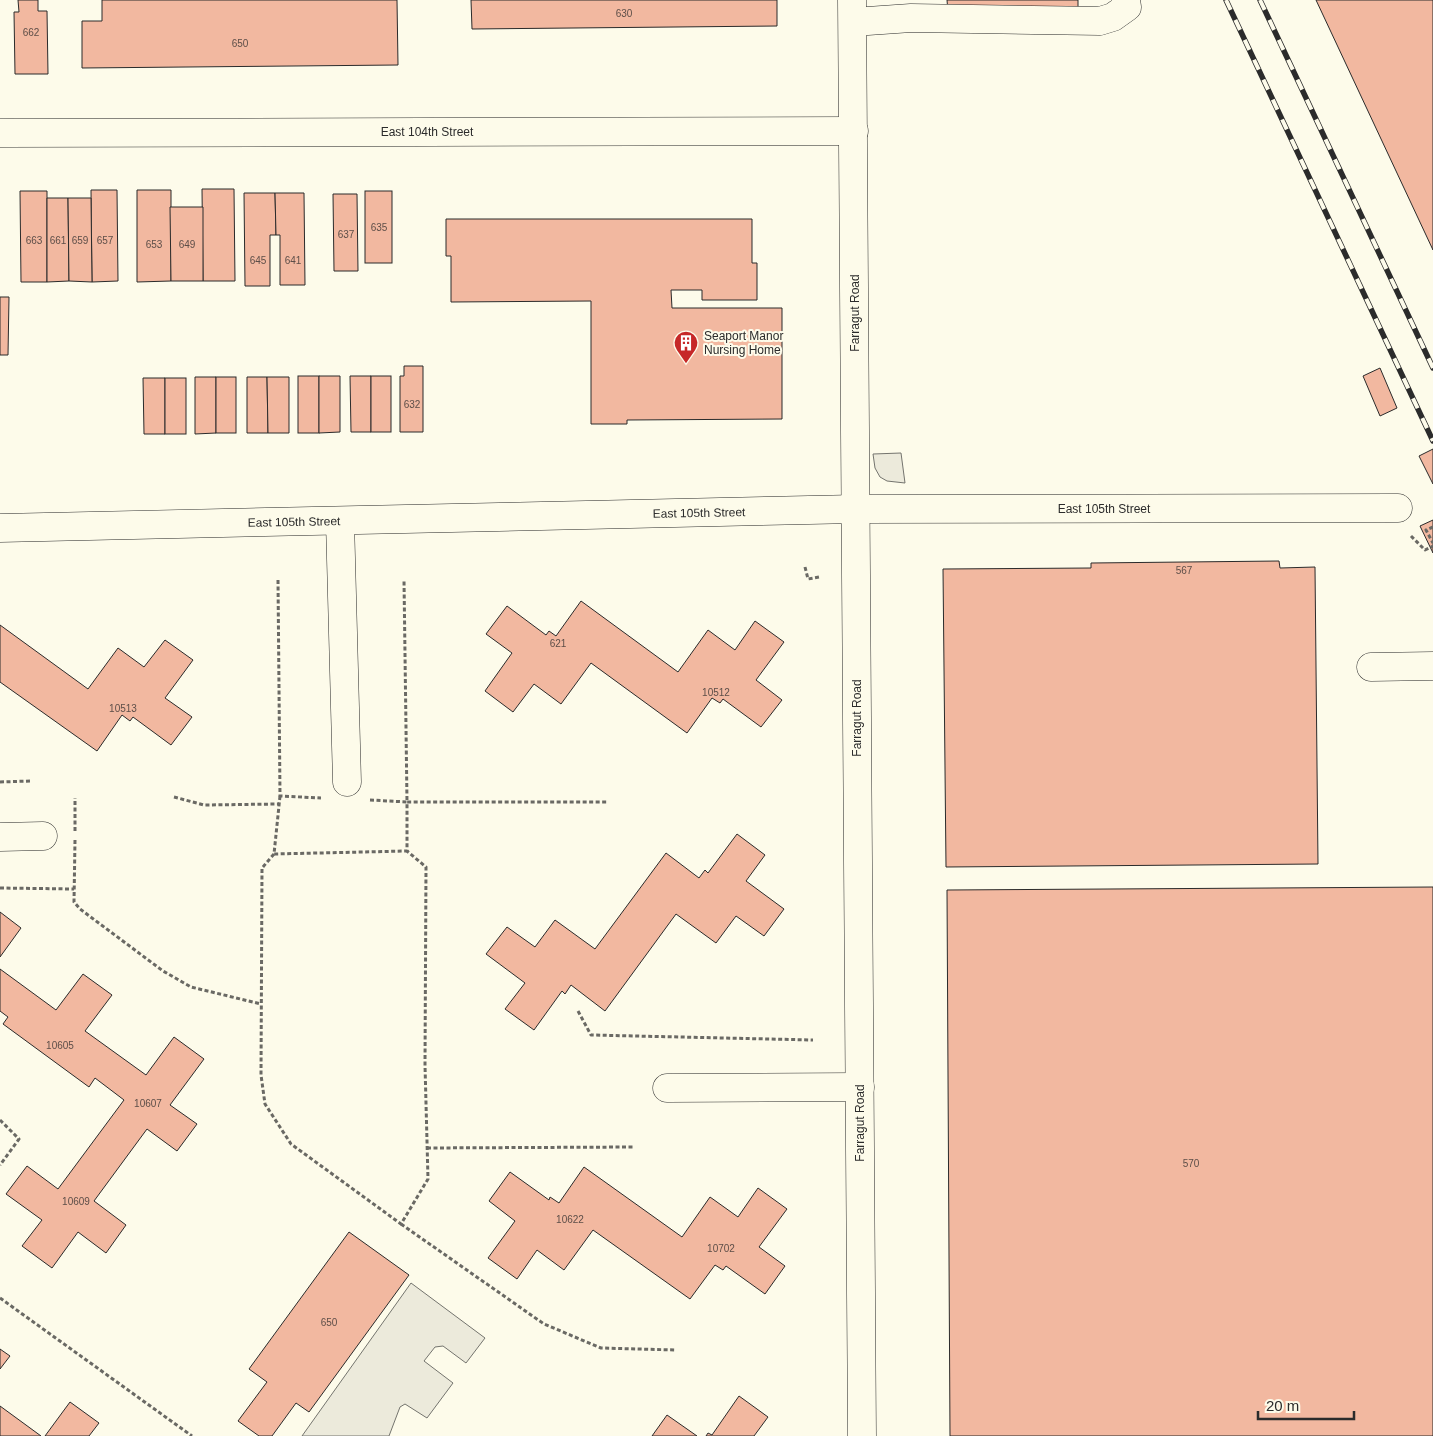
<svg xmlns="http://www.w3.org/2000/svg" width="1433" height="1436" viewBox="0 0 1433 1436" font-family="Helvetica,sans-serif">
	<style>
		.parking { fill: #eceadb; stroke: #74746e }
		.building { fill: #f2b8a0; stroke: #2b2b2b }
		.lines { fill: none; stroke-linecap: round; stroke-linejoin: round }
		.minor-casing { stroke: #2b2b2b; stroke-width: 29 }
		.path { stroke: #6a6964; stroke-width: 3; stroke-dasharray: 4 2.5; stroke-linecap: butt }
		.minor { stroke: #fdfbea; stroke-width: 28 }
		.rail-casing { stroke: #2b2b2b; stroke-width: 5.5 }
		.rail { stroke: #fdfbea; stroke-width: 4; stroke-dasharray: 11; stroke-linecap: butt }
		.labels { text-anchor: middle; dominant-baseline: central; stroke-width: 4; stroke-linejoin: round; paint-order: stroke }
		.number-label { font-size: 10px; fill: #5d4e48 }
		.street-label { font-size: 12px; fill: #2b2b2b; stroke: #fdfbea }
		.poi-label { font-size: 12px; fill: #2b2b2b; stroke: #fdfbea; text-anchor: start }
	</style>
	<rect width="100%" height="100%" fill="#fdfbea"/>
	<g class="parking">
		<path d="M901,453L905,483L887,481L880,477L875,468L873,454Z"/>
		<path d="M411,1283L485,1338L466,1363L443,1346L435,1347L424,1361L453,1383L427,1418L405,1404L400,1407L389,1436H302Z"/>
	</g>
	<g class="building">
		<path d="M18,0H38V11H47L48,74H15L14,12H19Z"/>
		<path d="M102,0H397L398,65L82,68V21H102Z"/>
		<path d="M471,0H777V26L472,29Z"/>
		<path d="M947,0H1078V10L948,12Z"/>
		<path d="M1316,0H1433V250Z"/>
		<path d="M202,189H234L235,281H203Z"/>
		<path d="M91,190H117L118,281L92,282Z"/>
		<path d="M137,190H171V281L137,282Z"/>
		<path d="M20,191H47V282H21Z"/>
		<rect x="365" y="191" width="27" height="72"/>
		<path d="M244,193H275L276,235H270V286H245Z"/>
		<path d="M275,193H304L305,285H280V235H276Z"/>
		<path d="M333,194H357L358,271H334Z"/>
		<path d="M47,198H68L69,281L47,282Z"/>
		<path d="M68,198H91L92,282L69,281Z"/>
		<path d="M170,207H203V281H171Z"/>
		<path d="M446,219H752V263H757V300H702V290H671L672,308H782V419L627,420V424H591V301L451,302V256H446Z"/>
		<path d="M0,297H9L8,355H0Z"/>
		<path d="M404,366H423V432H400V376H404Z"/>
		<path d="M1380,368L1397,408L1380,416L1363,376Z"/>
		<rect x="298" y="376" width="21" height="57"/>
		<path d="M319,376H340V432L319,433Z"/>
		<path d="M350,376H371V432H351Z"/>
		<rect x="371" y="376" width="20" height="56"/>
		<path d="M195,377H216V433L195,434Z"/>
		<rect x="216" y="377" width="20" height="56"/>
		<path d="M247,377H267L268,433H247Z"/>
		<path d="M267,377H289V433H268Z"/>
		<path d="M143,378H165V434H144Z"/>
		<rect x="165" y="378" width="21" height="56"/>
		<path d="M1433,449V484L1419,456Z"/>
		<path d="M1433,520V553L1420,526Z"/>
		<path d="M1279,561L1280,568L1315,567L1318,864L946,867L943,569L1091,568V563Z"/>
		<path d="M581,601L678,672L708,630L735,650L755,621L784,642L756,680L782,700L761,727L723,699L720,703L712,698L687,733L591,663L561,704L534,684L513,712L485,691L512,653L486,634L507,606L546,635L549,631L556,636Z"/>
		<path d="M0,625L88,689L118,648L144,667L165,640L193,660L165,698L192,717L171,745L133,717L130,721L122,715L97,751L0,682Z"/>
		<path d="M737,834L765,855L746,881L784,909L764,936L736,916L716,943L676,914L605,1011L571,985L565,994L562,991L534,1030L505,1009L525,983L486,954L507,927L535,947L555,920L595,949L666,853L699,878L705,870L708,873Z"/>
		<path d="M1433,887V1436H950L947,890Z"/>
		<path d="M0,912L21,928L0,957Z"/>
		<path d="M0,969L56,1010L83,974L112,995L85,1031L146,1075L174,1037L204,1059L170,1105L197,1124L177,1151L147,1129L94,1201L126,1225L106,1253L78,1232L52,1268L22,1246L42,1220L6,1194L27,1166L58,1189L124,1100L95,1078L89,1087L3,1024L8,1017L0,1011Z"/>
		<path d="M584,1167L682,1237L710,1197L738,1217L758,1188L787,1209L759,1247L785,1266L765,1294L726,1266L723,1270L715,1265L690,1299L593,1230L564,1270L537,1250L517,1279L488,1258L515,1221L489,1201L510,1172L549,1200L550,1197L559,1203Z"/>
		<path d="M349,1232L409,1275L309,1412L296,1403L272,1436H259L238,1421L267,1382L249,1369Z"/>
		<path d="M0,1349L10,1356L0,1369Z"/>
		<path d="M739,1396L768,1417L754,1436H706L708,1433L712,1435Z"/>
		<path d="M70,1402L99,1423L89,1436H45Z"/>
		<path d="M0,1406L41,1436H0Z"/>
		<path d="M667,1415L697,1436H652Z"/>
	</g>
	<g class="lines">
		<defs>
			<g id="minor">
				<path d="M852,0L862,1436"/>
				<path d="M853,22L911,18L1100,21L1113,17L1127,7L1126,0"/>
				<path d="M0,133L854,131"/>
				<path d="M340,521L347,782"/>
				<path d="M0,528L856,509L1398,508"/>
				<path d="M1371,667L1433,666"/>
				<path d="M0,837L43,836"/>
				<path d="M667,1088L860,1087"/>
			</g>
		</defs>
		<use href="#minor" class="minor-casing"/>
		<g class="path">
			<path d="M1433,527L1426,530L1433,543"/>
			<path d="M1411,536L1425,550L1433,546"/>
			<path d="M805,567L808,579L819,577"/>
			<path d="M278,580L280,796L321,798"/>
			<path d="M0,782L31,781"/>
			<path d="M280,796L274,854L407,851V802H607"/>
			<path d="M174,797L204,805L279,804"/>
			<path d="M370,800L407,802L404,580"/>
			<path d="M75,831V798"/>
			<path d="M75,840L74,902L80,909L163,971L191,987L261,1004"/>
			<path d="M274,854L262,868L261,1075L265,1104L291,1144L401,1224L428,1179L425,1065L426,867L407,851"/>
			<path d="M0,888L74,889"/>
			<path d="M578,1011L591,1035L813,1040"/>
			<path d="M0,1120L19,1139L0,1165"/>
			<path d="M427,1148L634,1147"/>
			<path d="M401,1224L544,1324L601,1348L675,1350"/>
			<path d="M0,1298L192,1436"/>
		</g>
		<use href="#minor" class="minor"/>
		<defs>
			<g id="rail">
				<path d="M1226,0L1433,441"/>
				<path d="M1260,0L1433,368"/>
			</g>
		</defs>
		<use href="#rail" class="rail-casing"/>
		<use href="#rail" class="rail"/>
	</g>
	<defs>
		<symbol id="building-pin" viewBox="-11 -11 22 30"><path d="M0 17L-7.5 6A9.5 9.5 0 1 1 7.5 6Z" fill="#c62828" stroke="#fdfbea"/><path d="M-4-6H4V6H1V3H-1V6H-4ZM-2.5-4.3h1.7v1.8h-1.7ZM.8-4.3h1.7v1.8H.8ZM-2.5-1h1.7V.8h-1.7ZM.8-1h1.7V.8H.8Z" fill="#fff"/></symbol>
	</defs>
	<g fill-rule="evenodd">
		<use href="#building-pin" x="672" y="329" width="28" height="38"/>
	</g>
	<g class="labels">
		<g class="number-label">
			<text x="624" y="13">630</text>
			<text x="31" y="32">662</text>
			<text x="240" y="43">650</text>
			<text x="379" y="227">635</text>
			<text x="346" y="234">637</text>
			<text x="34" y="240">663</text>
			<text x="58" y="240">661</text>
			<text x="80" y="240">659</text>
			<text x="105" y="240">657</text>
			<text x="154" y="244">653</text>
			<text x="187" y="244">649</text>
			<text x="258" y="260">645</text>
			<text x="293" y="260">641</text>
			<text x="412" y="404">632</text>
			<text x="1184" y="570">567</text>
			<text x="558" y="643">621</text>
			<text x="716" y="692">10512</text>
			<text x="123" y="708">10513</text>
			<text x="60" y="1045">10605</text>
			<text x="148" y="1103">10607</text>
			<text x="1191" y="1163">570</text>
			<text x="76" y="1201">10609</text>
			<text x="570" y="1219">10622</text>
			<text x="721" y="1248">10702</text>
			<text x="329" y="1322">650</text>
		</g>
		<g class="street-label">
			<text x="427" y="132">East 104th Street</text>
			<text transform="translate(855 313) rotate(-90)">Farragut Road</text>
			<text x="1104" y="509">East 105th Street</text>
			<text transform="translate(699 513) rotate(-1)">East 105th Street</text>
			<text transform="translate(294 522) rotate(-1)">East 105th Street</text>
			<text transform="translate(857 718) rotate(-90)">Farragut Road</text>
			<text transform="translate(860 1123) rotate(-90)">Farragut Road</text>
		</g>
		<g class="poi-label">
			<text x="704" y="336">Seaport Manor<tspan x="704" dy="14">Nursing Home</tspan></text>
		</g>
	</g>
	<path d="M1258 1411v8h96v-8" fill="none" stroke="#2b2b2b" stroke-width="2.5"/>
	<text x="1266" y="1411" font-size="15" fill="#2b2b2b" stroke="#fdfbea" stroke-width="4" paint-order="stroke">20 m</text>
</svg>
